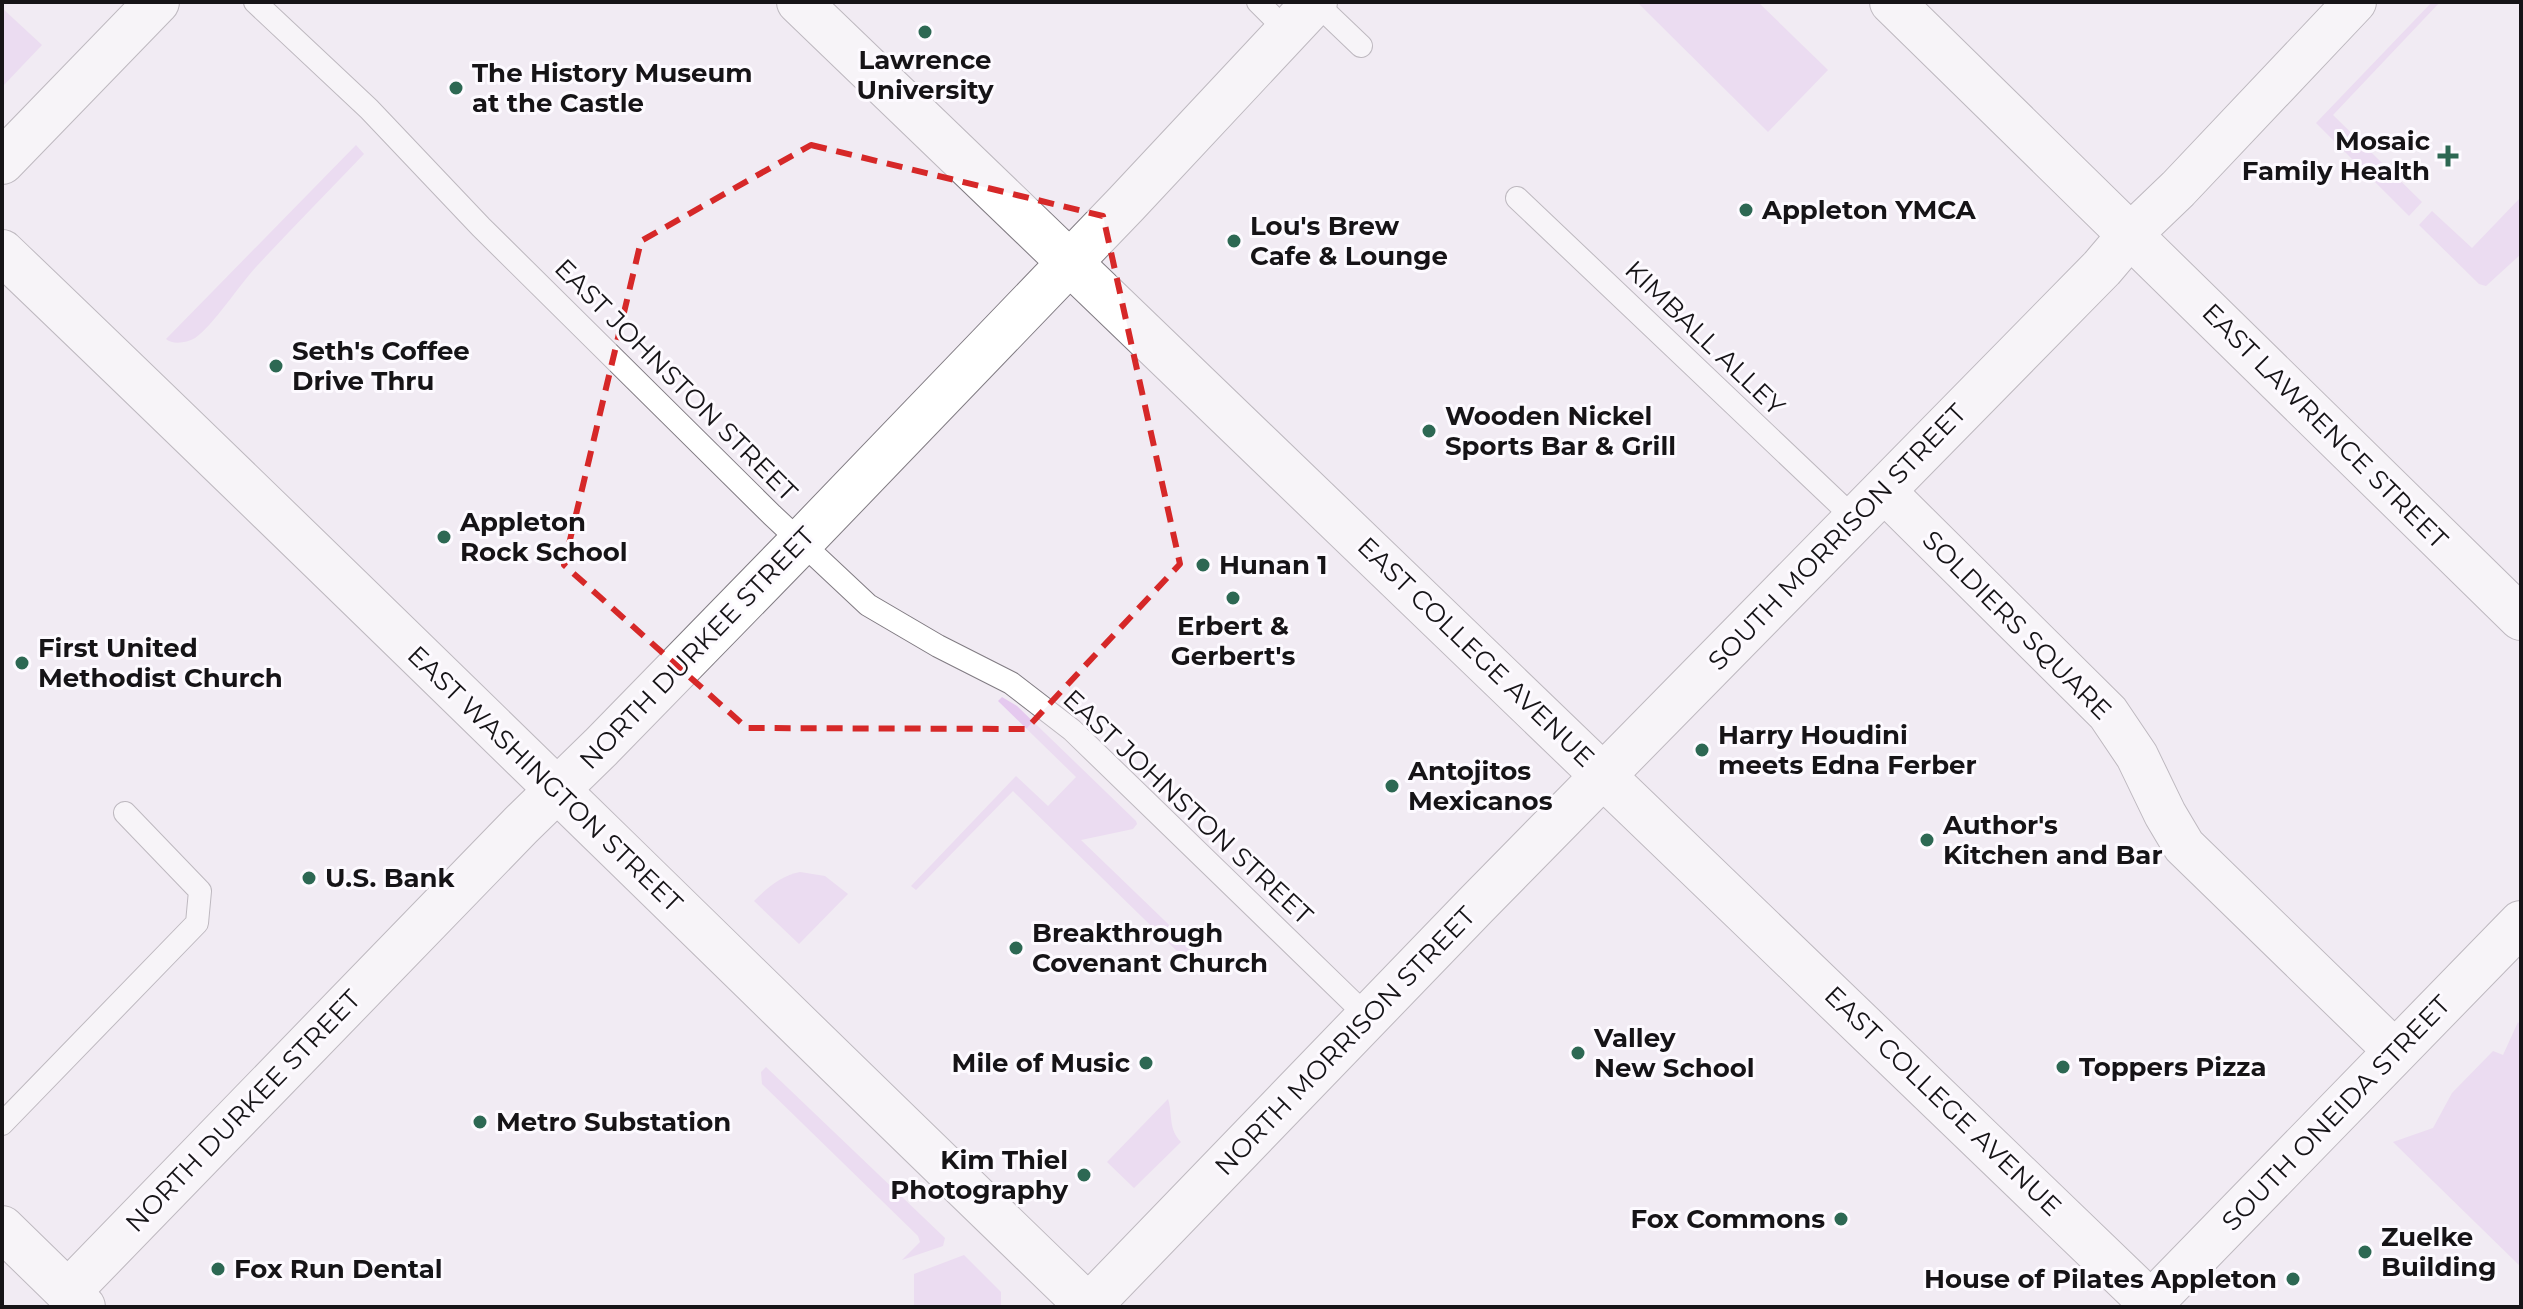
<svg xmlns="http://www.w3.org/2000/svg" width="2523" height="1309" viewBox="0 0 2523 1309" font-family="Montserrat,sans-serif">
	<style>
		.green { fill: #e5c9ef }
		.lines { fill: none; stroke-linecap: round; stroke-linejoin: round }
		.lane-casing { stroke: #807b82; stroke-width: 24 }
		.street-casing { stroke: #807b82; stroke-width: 44 }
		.secondary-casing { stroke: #807b82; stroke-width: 46 }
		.primary-casing { stroke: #807b82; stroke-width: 46 }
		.lane { stroke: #fff; stroke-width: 22 }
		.street { stroke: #fff; stroke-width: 42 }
		.secondary { stroke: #fff; stroke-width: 44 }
		.primary { stroke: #fff; stroke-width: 44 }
		.marked { fill: none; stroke: #d62828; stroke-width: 6; stroke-dasharray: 16 10; stroke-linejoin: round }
		.poi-dot { fill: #2d6853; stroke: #fdfaff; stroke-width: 3 }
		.labels { text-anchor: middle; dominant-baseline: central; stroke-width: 6; stroke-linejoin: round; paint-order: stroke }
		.poi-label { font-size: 26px; font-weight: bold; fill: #161417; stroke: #fdfaff; text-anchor: start }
		.street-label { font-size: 26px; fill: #161417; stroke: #fdfaff }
	</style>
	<rect width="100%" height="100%" fill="#f1ebf3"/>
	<g class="green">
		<path d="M1637,2H1758L1828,70L1768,132Z"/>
		<path d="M2432,2H2440L2333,115L2422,202L2409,216L2316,123Z"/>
		<path d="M2,8L42,45L2,87Z"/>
		<path d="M356,145L364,154C328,192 291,229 256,267C240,284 212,327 195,338C186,343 173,345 166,339Z"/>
		<path d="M2521,197V254L2486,286L2479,284L2419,225L2432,211L2472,248Z"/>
		<path d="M1002,697L1017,706L1136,821L1137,824L1133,829L1081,840L1192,947L1183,957L1013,791L916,890L911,886L1016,776L1048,806L1076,777L998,701Z"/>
		<path d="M800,872L825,876L848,894L799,944L754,901C767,888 782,875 800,872Z"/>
		<path d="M2518,1022L2521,1026V1267L2393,1142L2433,1128L2452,1093L2493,1051L2503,1055Z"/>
		<path d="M766,1067L945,1238L943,1246L902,1260L920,1242L918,1236L762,1084L761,1072Z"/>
		<path d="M1168,1099C1173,1115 1168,1129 1181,1142L1134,1188L1107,1162Z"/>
		<path d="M964,1255L1001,1292V1307H914V1274Z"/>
	</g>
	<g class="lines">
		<defs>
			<g id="lane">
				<path d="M255,2L369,109L481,227L772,515L868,605L938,646L1011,683L1072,730L1369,1018"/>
				<path d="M1258,2L1288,32"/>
				<path d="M1315,2L1361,46"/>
				<path d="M1517,198L1854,518"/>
				<path d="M2,1124L197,923L200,891L125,813"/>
			</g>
			<g id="street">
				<path d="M2130,235L2178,189L2355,2"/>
				<path d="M1883,490L2108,713L2137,756L2165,814L2184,846L2396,1052"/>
			</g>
			<g id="secondary">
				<path d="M1892,2L2521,618"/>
				<path d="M2,162L157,2"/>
				<path d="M2,252C367,601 725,956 1089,1307"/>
				<path d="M2,1228L83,1307"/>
				<path d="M68,1292L521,825L601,747L801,542L1126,204L1315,2"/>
				<path d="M2151,1303L2521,923"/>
				<path d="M1088,1307L1476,905L2102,268L2130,235"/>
			</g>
			<path id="primary" d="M799,2L2155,1307"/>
		</defs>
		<use href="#lane" class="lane-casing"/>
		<use href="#street" class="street-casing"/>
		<use href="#secondary" class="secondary-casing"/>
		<use href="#primary" class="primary-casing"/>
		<use href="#lane" class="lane"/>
		<use href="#street" class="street"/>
		<use href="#secondary" class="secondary"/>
		<use href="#primary" class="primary"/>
	</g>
	<path d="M0 0H2523V1309H0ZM811,145L1103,216L1180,564L1026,729L747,728L564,565L641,241Z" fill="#f1ebf3" fill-opacity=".55" fill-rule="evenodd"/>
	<path class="marked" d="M811,145L1103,216L1180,564L1026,729L747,728L564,565L641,241Z"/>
	<g class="poi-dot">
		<circle cx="925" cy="32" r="8"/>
		<circle cx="456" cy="88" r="8"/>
		<path d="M2444 144h8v8h8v8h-8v8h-8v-8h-8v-8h8z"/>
		<circle cx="1746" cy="210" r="8"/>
		<circle cx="1234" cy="241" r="8"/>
		<circle cx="276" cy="366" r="8"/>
		<circle cx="1429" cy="431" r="8"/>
		<circle cx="444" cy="537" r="8"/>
		<circle cx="1203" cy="565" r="8"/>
		<circle cx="1233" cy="598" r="8"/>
		<circle cx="22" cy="663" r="8"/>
		<circle cx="1702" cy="750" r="8"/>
		<circle cx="1392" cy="786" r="8"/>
		<circle cx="1927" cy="840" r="8"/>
		<circle cx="309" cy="878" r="8"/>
		<circle cx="1016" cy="948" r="8"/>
		<circle cx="1578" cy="1053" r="8"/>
		<circle cx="1146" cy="1063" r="8"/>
		<circle cx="2063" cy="1067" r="8"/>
		<circle cx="480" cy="1122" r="8"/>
		<circle cx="1084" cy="1175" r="8"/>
		<circle cx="1841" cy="1219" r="8"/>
		<circle cx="2365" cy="1252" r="8"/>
		<circle cx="218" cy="1269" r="8"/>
		<circle cx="2293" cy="1279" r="8"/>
	</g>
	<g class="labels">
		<g class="poi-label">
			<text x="925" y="60" text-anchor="middle">Lawrence<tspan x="925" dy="30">University</tspan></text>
			<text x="472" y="73">The History Museum<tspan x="472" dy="30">at the Castle</tspan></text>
			<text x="2430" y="141" text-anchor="end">Mosaic<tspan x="2430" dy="30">Family Health</tspan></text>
			<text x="1762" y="210">Appleton YMCA</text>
			<text x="1250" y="226">Lou's Brew<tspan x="1250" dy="30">Cafe &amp; Lounge</tspan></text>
			<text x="292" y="351">Seth's Coffee<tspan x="292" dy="30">Drive Thru</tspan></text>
			<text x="1445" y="416">Wooden Nickel<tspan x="1445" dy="30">Sports Bar &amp; Grill</tspan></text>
			<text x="460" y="522">Appleton<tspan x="460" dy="30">Rock School</tspan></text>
			<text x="1219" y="565">Hunan 1</text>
			<text x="1233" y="626" text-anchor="middle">Erbert &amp;<tspan x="1233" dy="30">Gerbert's</tspan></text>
			<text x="38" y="648">First United<tspan x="38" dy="30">Methodist Church</tspan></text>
			<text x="1718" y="735">Harry Houdini<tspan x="1718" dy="30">meets Edna Ferber</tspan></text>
			<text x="1408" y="771">Antojitos<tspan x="1408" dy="30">Mexicanos</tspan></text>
			<text x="1943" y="825">Author's<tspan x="1943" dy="30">Kitchen and Bar</tspan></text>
			<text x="325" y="878">U.S. Bank</text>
			<text x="1032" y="933">Breakthrough<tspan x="1032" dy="30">Covenant Church</tspan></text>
			<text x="1594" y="1038">Valley<tspan x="1594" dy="30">New School</tspan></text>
			<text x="1130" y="1063" text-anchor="end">Mile of Music</text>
			<text x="2079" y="1067">Toppers Pizza</text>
			<text x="496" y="1122">Metro Substation</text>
			<text x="1068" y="1160" text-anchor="end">Kim Thiel<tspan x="1068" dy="30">Photography</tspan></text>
			<text x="1825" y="1219" text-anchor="end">Fox Commons</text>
			<text x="2381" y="1237">Zuelke<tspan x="2381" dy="30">Building</tspan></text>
			<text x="234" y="1269">Fox Run Dental</text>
			<text x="2277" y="1279" text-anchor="end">House of Pilates Appleton</text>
		</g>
		<g class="street-label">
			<text transform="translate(1705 338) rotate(44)">KIMBALL ALLEY</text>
			<text transform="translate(676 380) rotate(45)">EAST JOHNSTON STREET</text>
			<text transform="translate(2325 426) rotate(45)">EAST LAWRENCE STREET</text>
			<text transform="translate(1837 537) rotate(-46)">SOUTH MORRISON STREET</text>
			<text transform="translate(2017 625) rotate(45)">SOLDIERS SQUARE</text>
			<text transform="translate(697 648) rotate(-46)">NORTH DURKEE STREET</text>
			<text transform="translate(1476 652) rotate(44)">EAST COLLEGE AVENUE</text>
			<text transform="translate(545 779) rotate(44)">EAST WASHINGTON STREET</text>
			<text transform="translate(1188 807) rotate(43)">EAST JOHNSTON STREET</text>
			<text transform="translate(1345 1041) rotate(-46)">NORTH MORRISON STREET</text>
			<text transform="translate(1943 1101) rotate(44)">EAST COLLEGE AVENUE</text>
			<text transform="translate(243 1111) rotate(-46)">NORTH DURKEE STREET</text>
			<text transform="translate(2336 1113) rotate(-46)">SOUTH ONEIDA STREET</text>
		</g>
	</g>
	<rect width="2523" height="1309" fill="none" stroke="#161417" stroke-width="8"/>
</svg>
